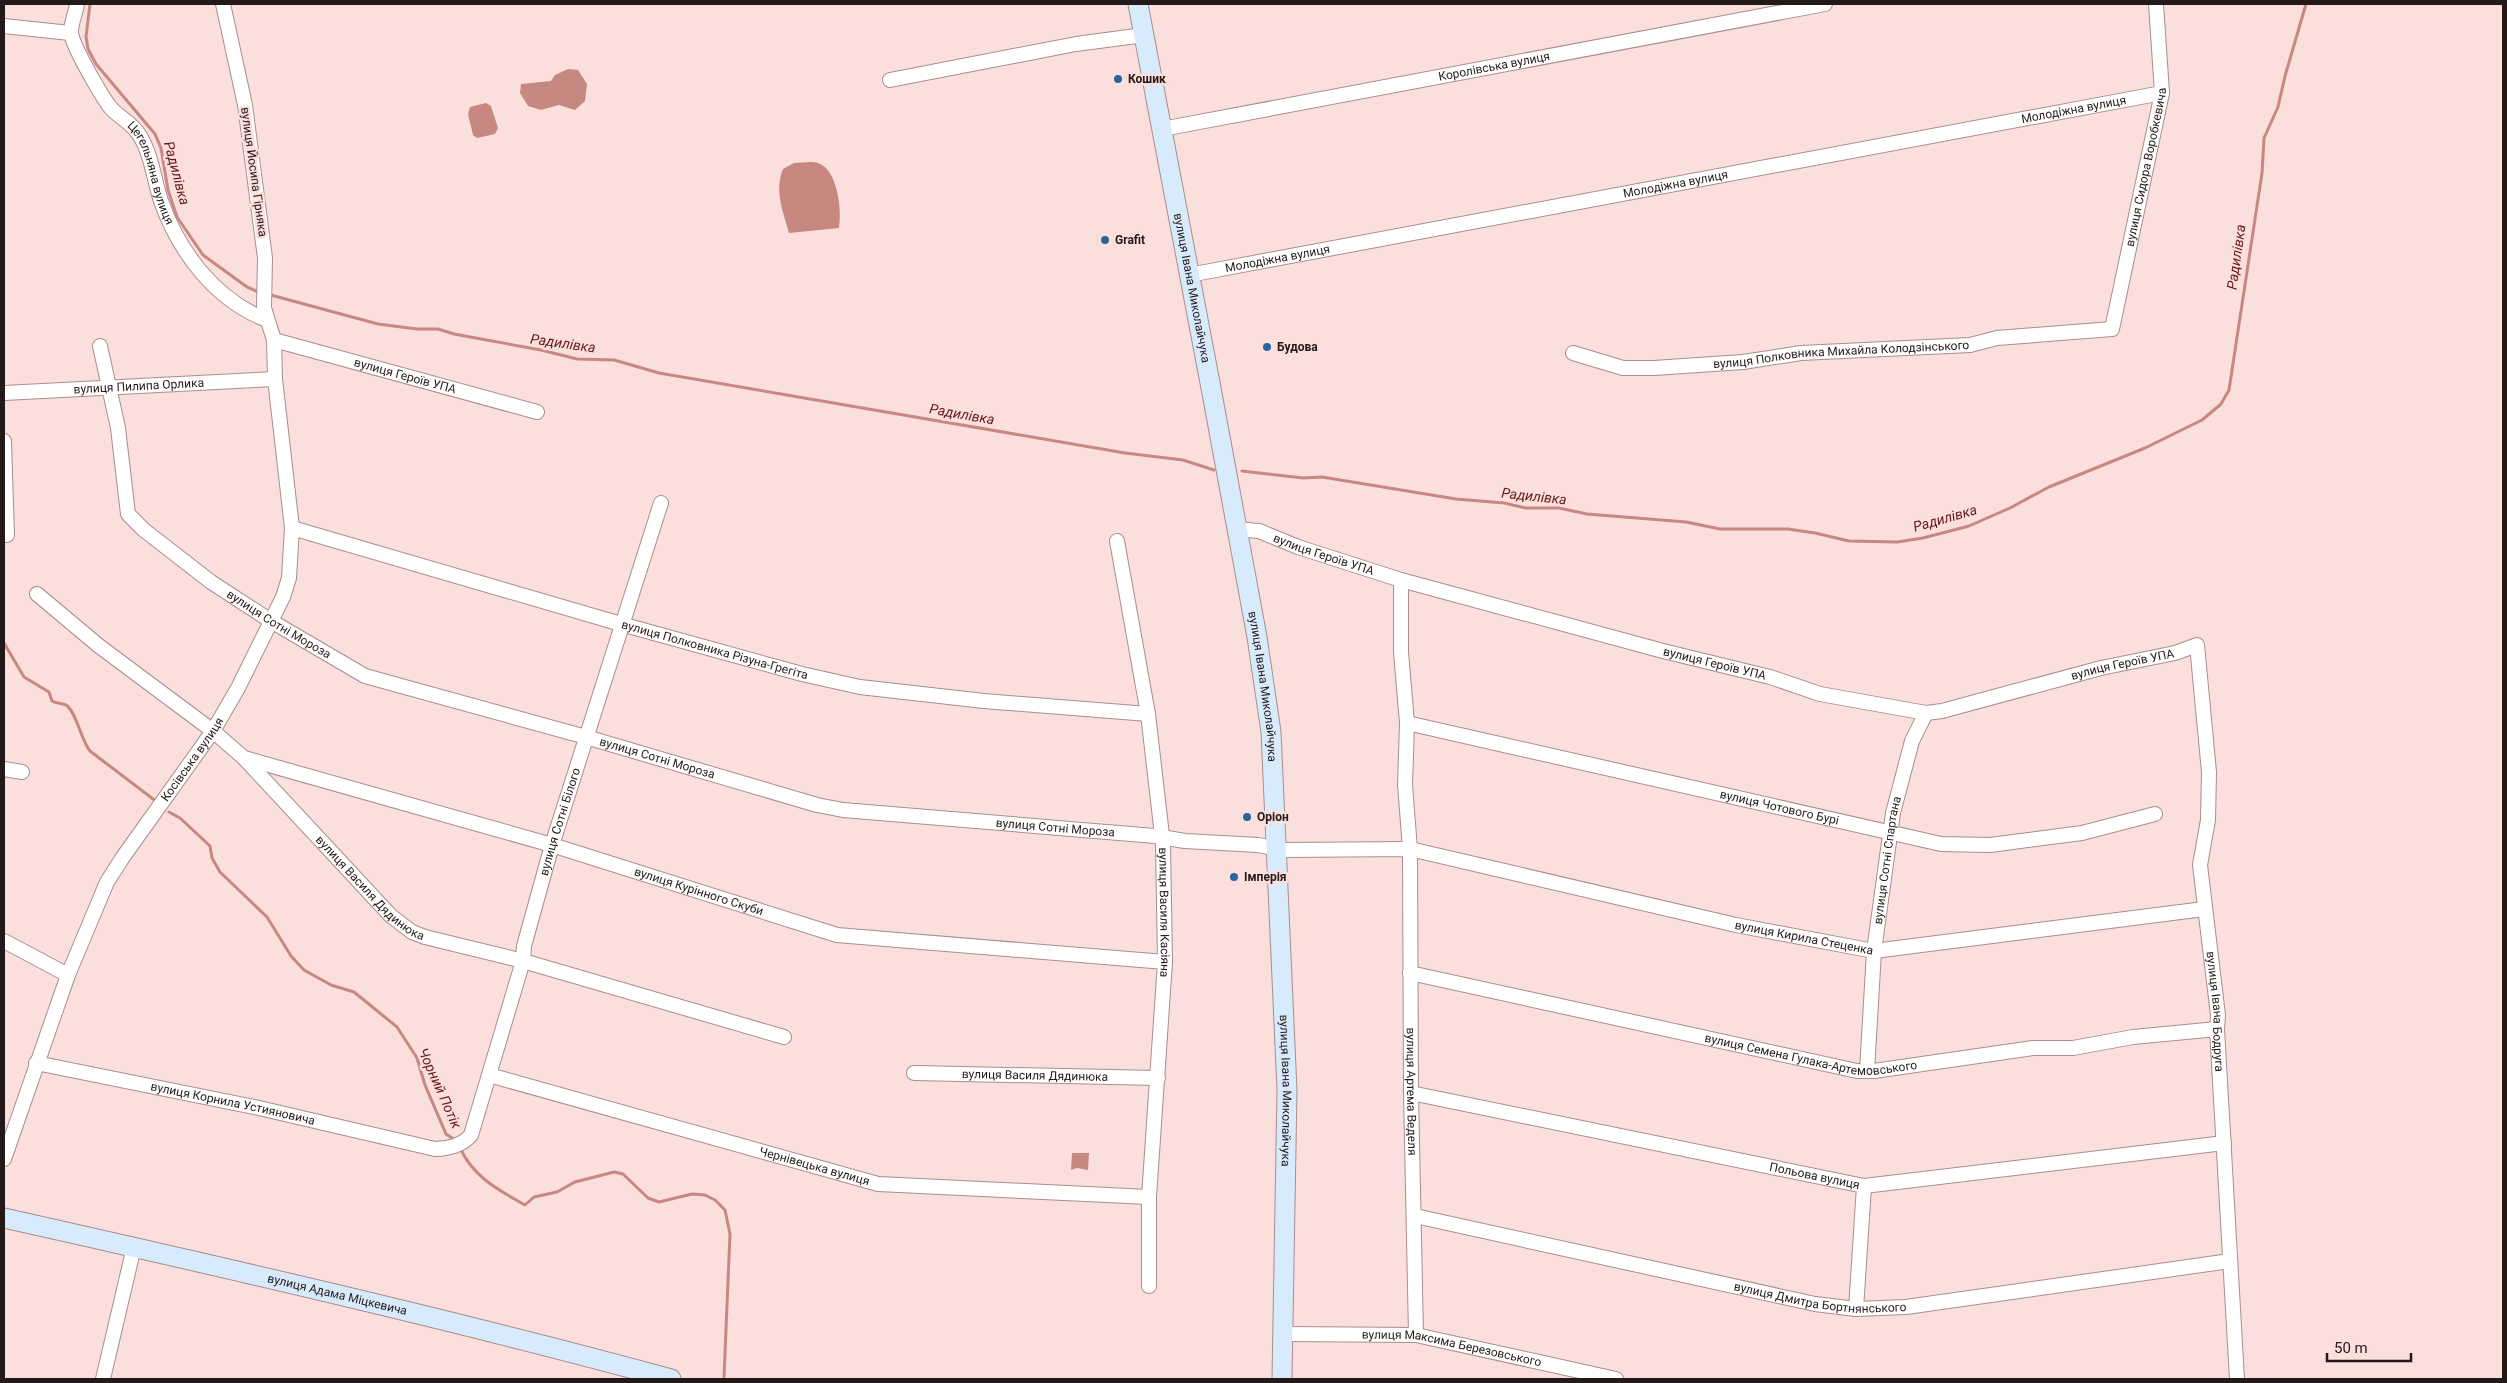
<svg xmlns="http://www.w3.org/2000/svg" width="2507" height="1383" viewBox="0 0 2507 1383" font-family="Roboto,sans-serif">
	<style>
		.water { fill: #c88882 }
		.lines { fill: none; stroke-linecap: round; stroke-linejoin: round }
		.stream { stroke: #c88882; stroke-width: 3 }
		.street-casing { stroke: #a88e8c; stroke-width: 16 }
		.secondary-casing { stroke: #a88e8c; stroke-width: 21 }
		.street { stroke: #fff; stroke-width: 14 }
		.secondary { stroke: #d7ebfd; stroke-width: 19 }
		.poi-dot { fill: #26669c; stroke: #fbdfdc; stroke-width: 2 }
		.labels { text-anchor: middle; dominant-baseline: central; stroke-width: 5; stroke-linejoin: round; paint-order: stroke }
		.street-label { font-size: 12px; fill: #231918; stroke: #fbdfdc }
		.poi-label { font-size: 12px; font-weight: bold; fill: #231918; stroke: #fbdfdc; text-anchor: start }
		.water-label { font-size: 14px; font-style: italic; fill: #661918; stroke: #fbdfdc }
	</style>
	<rect width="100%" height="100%" fill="#fbdfdc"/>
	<g class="water">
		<path d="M568,69L578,70L587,84L585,101L575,110L559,105L541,110L528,106L520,93L521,84L551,81L555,75Z"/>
		<path d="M486,103L491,106L498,128L495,134L477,138L473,135L468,114L470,107Z"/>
		<path d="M794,163C801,163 811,161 818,163C838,170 842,210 839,228L789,233C783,211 774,191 783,169Z"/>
		<path d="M1072,1153H1089L1088,1170L1077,1168L1071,1170Z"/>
	</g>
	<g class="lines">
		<g class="stream">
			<path d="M90,4L86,37L88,49L96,64L155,134L161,148L168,190L177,217L203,255L247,287L261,293"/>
			<path d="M267,294L378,324L417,329H438L454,334L541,350L577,359L614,360L659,373L1125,453L1183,460L1214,470"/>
			<path d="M1242,471L1303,478L1322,477L1456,499L1504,503L1526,508H1559L1587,514L1686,522L1720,529H1788L1815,533L1849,541L1897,542L1923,538L1969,526L2010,508L2049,487L2145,448L2202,420L2221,404L2229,390L2262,173L2264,138L2278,107L2285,76L2306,4"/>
			<path d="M4,643L24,677L49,692L52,701C57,704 62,703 66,705C76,711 81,740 90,751L157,802"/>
			<path d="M169,812L180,818L210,846L212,858L220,872L267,917L291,956L304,970L331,985L354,992L397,1027L417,1058L425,1085L446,1134L455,1140"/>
			<path d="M460,1148C474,1178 499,1190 525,1205L534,1197L557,1192L575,1182L614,1172L623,1174L648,1198L659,1202L692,1194L705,1195L715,1200L725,1210L730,1234L724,1377"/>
		</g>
		<defs>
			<g id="street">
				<path id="s1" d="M77,4C76,12 70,26 71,33C73,47 101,95 110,107C119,118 131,121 140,136C152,156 154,180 161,201C179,252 215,300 267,320"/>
				<path d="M4,26L70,33"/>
				<path d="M890,80L1076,44L1144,35"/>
				<path id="s2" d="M1162,129L1825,4"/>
				<path id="s3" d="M1189,275L2162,93"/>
				<path id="s4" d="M274,340L537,412"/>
				<path id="s5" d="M100,346L118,428L128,514L144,530L211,582L271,621L365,676L586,737L817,805L843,810L1155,836L1185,841L1258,845L1285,850L1410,849L1736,925L1874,951L2204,909"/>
				<path id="s6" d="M1573,353L1623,368H1654L1743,362L1801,353L1970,345L1997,338L2112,329L2162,93L2156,4"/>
				<path id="s7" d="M4,393L275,379"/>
				<path d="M4,441L7,535"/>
				<path id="s8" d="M292,528L621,624L802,674L860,687L984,701L1148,714"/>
				<path id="s9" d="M1236,529L1259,531L1298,547L1401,580L1663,651L1770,677L1820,694L1926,713L1942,711L2101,668L2175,653L2197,645L2209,772L2208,820L2200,865L2218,1015L2217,1029L2237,1379"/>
				<path id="s10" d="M1117,541L1148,714L1163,844L1165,962L1149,1197V1286"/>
				<path id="s11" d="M1401,580V652L1407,723L1405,785L1410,849L1411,1093L1416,1335"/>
				<path id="s12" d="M37,594L99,646L213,731L244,758L391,916L412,932L425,937L523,961L784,1037"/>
				<path id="s13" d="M1407,723L1941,844L1990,845L2082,833L2155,814"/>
				<path id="s14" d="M244,758L552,845L837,935L1165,962"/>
				<path d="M4,769L22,772"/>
				<path d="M4,941L68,975"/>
				<path id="s15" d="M1410,973L1857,1071H1874L2033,1048H2073L2133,1037L2217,1029"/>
				<path id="s16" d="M36,1063L259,1108L435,1149C448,1149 463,1145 471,1135L523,961L524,946L552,845L661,503"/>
				<path id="s17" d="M1867,1071L1874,951L1893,813L1912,741L1926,713"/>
				<path id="s18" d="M914,1073L1158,1078"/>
				<path id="s19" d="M489,1075L878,1184L1149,1197"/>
				<path id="s20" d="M1411,1093L1864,1186L2224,1143"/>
				<path id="s21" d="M4,1159L68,975L107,882L123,857L213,731L238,688L283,597L289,578L292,528L275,379L274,340L264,308L265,258L245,105L223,4"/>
				<path id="s22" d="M1415,1216L1815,1304L1856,1309L1906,1307L2230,1261"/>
				<path d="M1856,1309L1864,1186"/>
				<path id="s23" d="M1284,1334L1416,1335L1616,1379"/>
				<path d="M103,1379L134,1247"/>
			</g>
			<g id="secondary">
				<path id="s24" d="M1138,4L1211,388L1257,637L1271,732L1287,1090L1282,1379"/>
				<path id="s25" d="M4,1218C227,1268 450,1319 671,1379"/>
			</g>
		</defs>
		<use href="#street" class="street-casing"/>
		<use href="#secondary" class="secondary-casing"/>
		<use href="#street" class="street"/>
		<use href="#secondary" class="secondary"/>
	</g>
	<g class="poi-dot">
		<circle cx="1118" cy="79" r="5"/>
		<circle cx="1105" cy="240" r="5"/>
		<circle cx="1267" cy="347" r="5"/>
		<circle cx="1247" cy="817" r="5"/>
		<circle cx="1234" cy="877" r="5"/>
	</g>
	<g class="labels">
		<g class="street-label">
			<text stroke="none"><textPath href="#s2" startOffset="338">Королівська вулиця</textPath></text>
			<text stroke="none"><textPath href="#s3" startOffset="900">Молодіжна вулиця</textPath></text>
			<text stroke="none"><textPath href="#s6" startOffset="709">вулиця Сидора Воробкевича</textPath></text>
			<text transform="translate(254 172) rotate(82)">вулиця Йосипа Гірняка</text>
			<text stroke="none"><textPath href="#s1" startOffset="194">Цегельняна вулиця</textPath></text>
			<text stroke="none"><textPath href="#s3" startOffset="495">Молодіжна вулиця</textPath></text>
			<text stroke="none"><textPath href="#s3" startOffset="90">Молодіжна вулиця</textPath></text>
			<text stroke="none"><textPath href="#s24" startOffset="289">вулиця Івана Миколайчука</textPath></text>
			<text stroke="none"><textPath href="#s6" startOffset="271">вулиця Полковника Михайла Колодзінського</textPath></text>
			<text stroke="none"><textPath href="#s4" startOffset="136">вулиця Героїв УПА</textPath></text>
			<text stroke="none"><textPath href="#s7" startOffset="135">вулиця Пилипа Орлика</textPath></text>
			<text stroke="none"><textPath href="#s9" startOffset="92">вулиця Героїв УПА</textPath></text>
			<text stroke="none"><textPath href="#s5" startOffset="358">вулиця Сотні Мороза</textPath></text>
			<text stroke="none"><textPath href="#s8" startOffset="440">вулиця Полковника Різуна-Грегіта</textPath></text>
			<text stroke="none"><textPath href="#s9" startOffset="498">вулиця Героїв УПА</textPath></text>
			<text stroke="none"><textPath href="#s9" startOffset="918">вулиця Героїв УПА</textPath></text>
			<text stroke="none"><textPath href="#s24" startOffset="694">вулиця Івана Миколайчука</textPath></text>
			<text stroke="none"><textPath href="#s5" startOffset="762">вулиця Сотні Мороза</textPath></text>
			<text stroke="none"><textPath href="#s21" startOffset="445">Косівська вулиця</textPath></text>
			<text stroke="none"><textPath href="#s13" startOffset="382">вулиця Чотового Бурі</textPath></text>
			<text stroke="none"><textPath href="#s16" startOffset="774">вулиця Сотні Білого</textPath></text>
			<text stroke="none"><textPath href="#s5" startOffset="1168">вулиця Сотні Мороза</textPath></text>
			<text stroke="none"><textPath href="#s17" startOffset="212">вулиця Сотні Спартана</textPath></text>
			<text stroke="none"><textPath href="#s12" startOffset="446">вулиця Василя Дядинюка</textPath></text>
			<text stroke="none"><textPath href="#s14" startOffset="474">вулиця Курінного Скуби</textPath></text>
			<text stroke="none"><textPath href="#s10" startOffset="375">вулиця Василя Касіяна</textPath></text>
			<text stroke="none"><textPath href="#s5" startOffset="1928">вулиця Кирила Стеценка</textPath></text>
			<text stroke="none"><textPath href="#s9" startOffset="1364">вулиця Івана Бодруга</textPath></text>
			<text stroke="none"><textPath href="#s15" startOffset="410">вулиця Семена Гулака-Артемовського</textPath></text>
			<text stroke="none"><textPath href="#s18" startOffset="121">вулиця Василя Дядинюка</textPath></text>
			<text stroke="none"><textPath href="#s24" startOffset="1099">вулиця Івана Миколайчука</textPath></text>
			<text stroke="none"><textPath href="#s11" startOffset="512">вулиця Артема Веделя</textPath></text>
			<text stroke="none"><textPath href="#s16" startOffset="201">вулиця Корнила Устияновича</textPath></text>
			<text stroke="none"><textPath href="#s19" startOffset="338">Чернівецька вулиця</textPath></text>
			<text stroke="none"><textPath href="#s20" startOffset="412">Польова вулиця</textPath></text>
			<text stroke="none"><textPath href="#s25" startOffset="342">вулиця Адама Міцкевича</textPath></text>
			<text stroke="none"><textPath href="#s22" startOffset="414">вулиця Дмитра Бортнянського</textPath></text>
			<text stroke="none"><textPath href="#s23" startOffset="169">вулиця Максима Березовського</textPath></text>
		</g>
		<g class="poi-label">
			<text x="1128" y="79">Кошик</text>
			<text x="1115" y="240">Grafit</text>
			<text x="1277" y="347">Будова</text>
			<text x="1257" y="817">Оріон</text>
			<text x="1244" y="877">Імперія</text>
		</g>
		<g class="water-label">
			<text transform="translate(177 173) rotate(75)">Радилівка</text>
			<text transform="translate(2236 257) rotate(-82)">Радилівка</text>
			<text transform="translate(563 343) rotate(8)">Радилівка</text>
			<text transform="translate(962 414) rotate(10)">Радилівка</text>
			<text transform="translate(1534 496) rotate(6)">Радилівка</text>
			<text transform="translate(1945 518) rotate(-16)">Радилівка</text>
			<text transform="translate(440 1088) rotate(66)">Чорний Потік</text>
		</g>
	</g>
	<rect width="2507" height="1383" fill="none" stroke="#231918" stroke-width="10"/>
	<path d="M2327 1353v8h84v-8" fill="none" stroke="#231918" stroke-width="2.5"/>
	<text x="2334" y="1353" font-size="15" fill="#231918" stroke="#fbdfdc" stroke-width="4" paint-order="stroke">50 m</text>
</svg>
